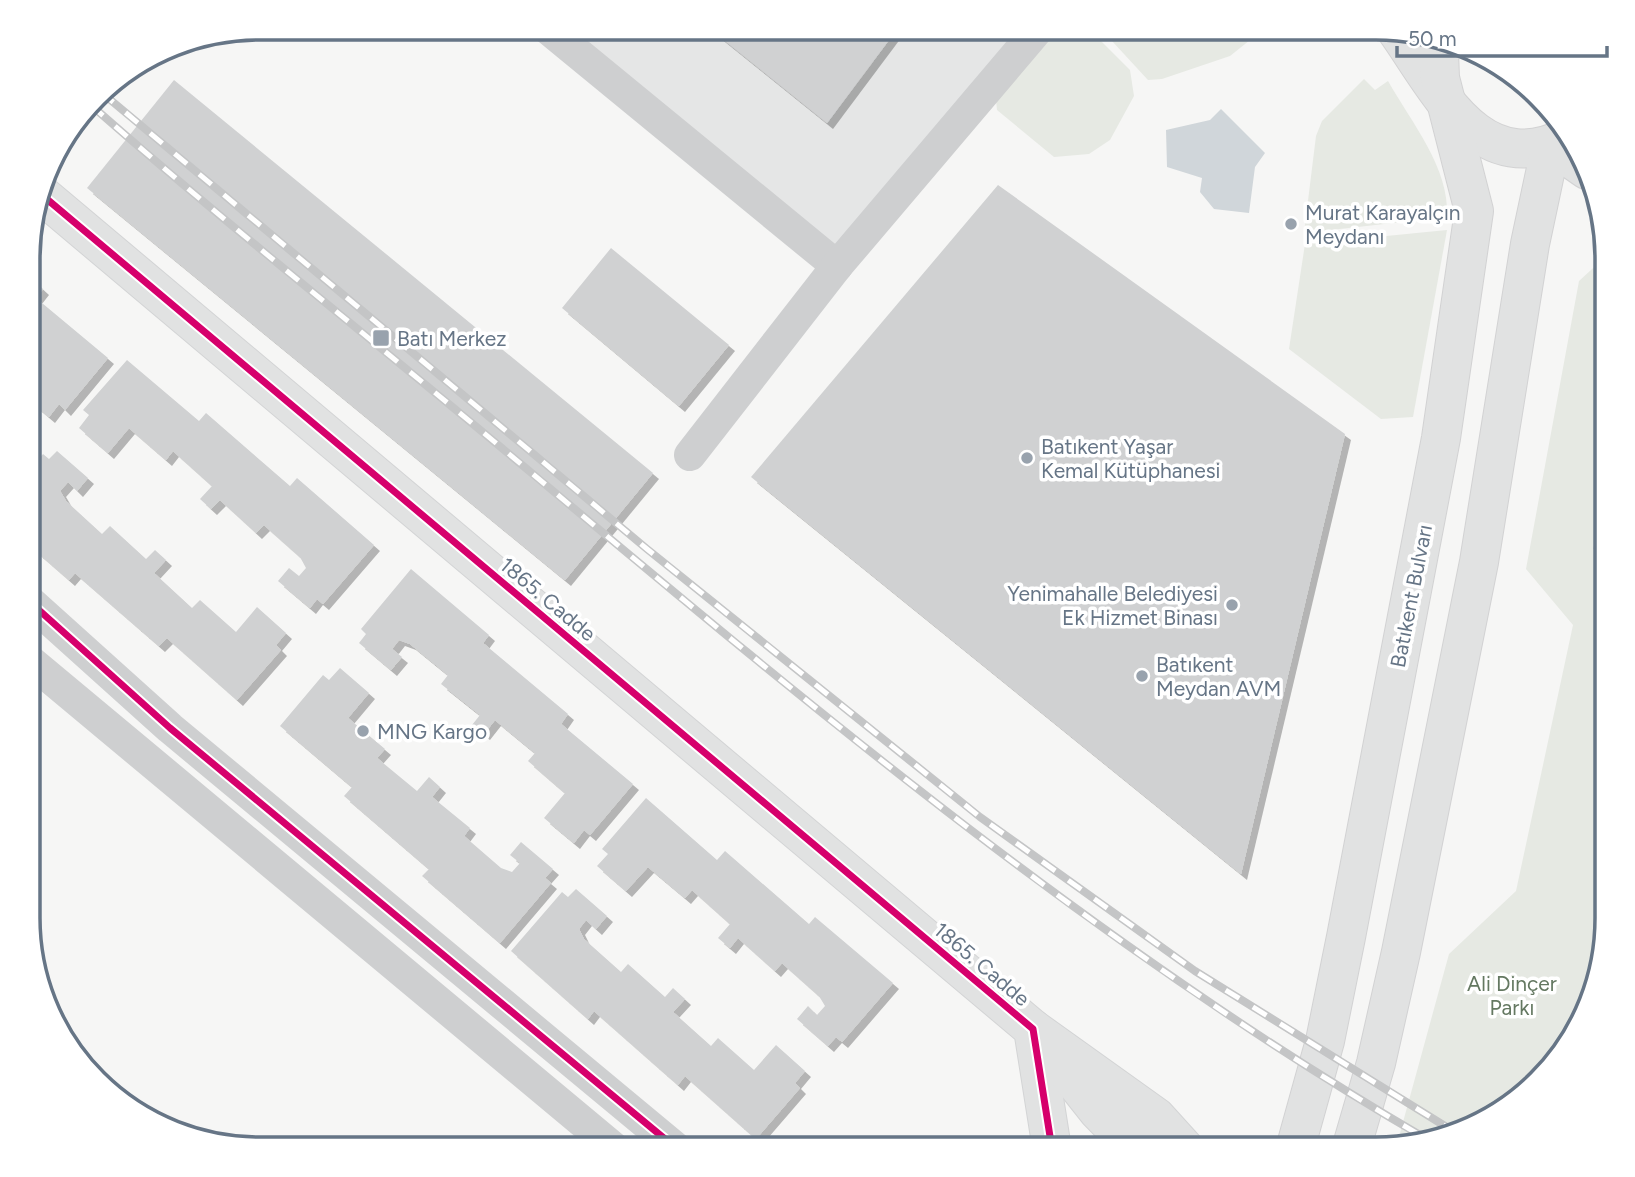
<svg xmlns="http://www.w3.org/2000/svg" width="1635" height="1177" viewBox="0 0 1635 1177" font-family="Figtree,sans-serif">
	<style>
		.built { fill: #e5e6e6 }
		.green { fill: #e6e9e3 }
		.water { fill: #d0d6da }
		.building { fill: #d0d1d2; filter: url(#shadow) }
		.lines { fill: none; stroke-linecap: round; stroke-linejoin: round }
		.secondary-casing { stroke: #d3d4d5; stroke-width: 40 }
		.primary-casing { stroke: #d2d2d3; stroke-width: 40 }
		.street { stroke: #cecfd0; stroke-width: 32 }
		.secondary { stroke: #e1e2e2; stroke-width: 38 }
		.primary { stroke: #e1e2e2; stroke-width: 38 }
		.rail-casing { stroke: #c4c5c6; stroke-width: 8 }
		.rail { stroke: #fff; stroke-width: 5; stroke-dasharray: 16; stroke-linecap: butt }
		.cycleway-casing { stroke: #fff; stroke-width: 11 }
		.cycleway { stroke: #d6006c; stroke-width: 7 }
		.poi-dot { fill: #98a2ad; stroke: #fff; stroke-width: 2.5 }
		.labels { text-anchor: middle; dominant-baseline: central; stroke-width: 7; stroke-linejoin: round; paint-order: stroke }
		.poi-label { font-size: 21px; fill: #667586; stroke: #fff; text-anchor: start }
		.street-label { font-size: 21px; fill: #667586; stroke: #fff }
		.park-label { font-size: 21px; fill: #647861; stroke: #fff }
		.rim { fill: none; stroke: #667586; stroke-width: 3.5 }
	</style>
	<defs>
		<filter id="shadow"><feDropShadow dx="6" dy="6" stdDeviation="0" flood-color="#0004"/></filter>
	</defs>
	<rect width="100%" height="100%" fill="#f6f6f5"/>
	<path class="built" d="M547,28H1039L837,266Z"/>
	<g class="green">
		<path d="M1057,28H1088L1130,70L1134,96L1110,140L1089,154L1054,157L997,110L996,100Z"/>
		<path d="M1100,28H1265L1230,56L1162,79L1148,80Z"/>
		<path d="M1364,79L1375,90L1388,81C1411,122 1450,168 1447,217L1304,233L1316,136L1322,121Z"/>
		<path d="M1447,230L1413,417L1381,419L1289,349L1305,244Z"/>
		<path d="M1604,258L1607,259V932L1595,992L1559,1059L1478,1125L1397,1144L1449,954L1516,891L1573,625L1526,569L1579,281Z"/>
	</g>
	<path class="water" d="M1221,109L1265,153L1255,167L1249,213L1214,209L1200,192L1202,178L1167,167L1166,130L1210,120Z"/>
	<g class="building">
		<path d="M709,28H898L827,123Z"/>
		<path d="M174,80L653,473L565,580L87,188Z"/>
		<path d="M998,185L1345,434L1241,874L751,477Z"/>
		<path d="M611,248L729,345L679,406L562,308Z"/>
		<path d="M30,277L43,289L36,298L108,358L65,410L59,404L49,417L30,401V379L40,367L30,358Z"/>
		<path d="M127,360L199,421L206,413L290,486L297,478L374,545L323,604L317,599L310,608L278,581L289,568L299,576L306,568L300,557L264,525L256,533L220,500L211,509L200,499L212,486L173,451L166,460L129,428L108,453L79,428L89,415L83,410Z"/>
		<path d="M57,451L88,478L77,491L68,482L60,491L66,501L102,534L110,526L146,559L155,550L166,560L154,573L192,608L200,600L236,632L257,607L286,633L276,645L281,650L237,700L167,638L159,646L75,573L69,580L30,546V469L43,454L49,459Z"/>
		<path d="M1606,503H1607V553L1593,549Z"/>
		<path d="M411,569L489,635L483,643L568,714L561,724L633,784L590,835L584,830L574,843L544,818L565,793L528,761L535,753L495,720L484,734L472,725L480,715L441,684L448,675L410,644L399,640L392,649L402,657L391,670L359,643L366,634L361,629Z"/>
		<path d="M340,668L369,693L348,718L385,749L377,758L417,791L429,777L440,787L432,797L470,828L464,836L501,868L512,872L520,863L510,855L521,842L553,869L545,878L551,883L500,943L422,876L429,869L344,796L352,787L280,726L323,675L329,680Z"/>
		<path d="M646,798L717,860L725,851L809,924L815,917L893,983L842,1042L836,1037L828,1046L797,1019L808,1006L817,1015L825,1006L819,996L782,963L775,971L738,938L730,948L718,938L730,924L692,890L685,898L648,867L626,891L597,866L608,854L602,849Z"/>
		<path d="M576,889L607,916L596,929L586,920L579,929L584,939L621,972L628,964L665,997L673,988L685,999L673,1012L711,1046L718,1038L754,1070L776,1045L805,1071L795,1083L800,1088L756,1139L685,1076L678,1085L594,1011L588,1019L511,951L562,892L568,897Z"/>
	</g>
	<g class="lines">
		<defs>
			<g id="secondary">
				<path d="M42,195L1033,1029L1052,1149"/>
				<path d="M1135,1149L1098,1111L1033,1029L1156,1117L1185,1149"/>
			</g>
			<g id="primary">
				<path d="M1396,30C1438,89 1479,181 1567,137"/>
				<path d="M1551,145L1587,170"/>
				<path d="M1295,1149L1325,1041L1346,937L1441,438L1474,211L1440,78L1439,52L1442,40"/>
				<path d="M1351,1149L1376,1063L1401,952L1479,562L1530,244L1551,145"/>
			</g>
		</defs>
		<use href="#secondary" class="secondary-casing"/>
		<use href="#primary" class="primary-casing"/>
		<g class="street">
			<path d="M547,28L837,266"/>
			<path d="M690,455L837,266L1039,28"/>
			<path d="M30,602L170,728L677,1149"/>
			<path d="M30,661L615,1149"/>
		</g>
		<use href="#secondary" class="secondary"/>
		<use href="#primary" class="primary"/>
		<defs>
			<g id="rail">
				<path d="M101,92L647,549L980,817L1195,971L1453,1131"/>
				<path d="M91,105C235,232 387,351 534,475C818,713 1103,951 1425,1138"/>
			</g>
		</defs>
		<use href="#rail" class="rail-casing"/>
		<use href="#rail" class="rail"/>
		<defs>
			<g id="cycleway">
				<path d="M42,195L1033,1029L1052,1149"/>
				<path d="M30,602L170,728L677,1149"/>
			</g>
		</defs>
		<use href="#cycleway" class="cycleway-casing"/>
		<use href="#cycleway" class="cycleway"/>
	</g>
	<g class="poi-dot">
		<circle cx="1291" cy="224" r="7"/>
		<rect x="372" y="329" width="18" height="18" rx="3.5"/>
		<circle cx="1027" cy="458" r="7"/>
		<circle cx="1232" cy="605" r="7"/>
		<circle cx="1142" cy="676" r="7"/>
		<circle cx="363" cy="731" r="7"/>
	</g>
	<g class="labels">
		<g class="poi-label">
			<text x="1305" y="212">Murat Karayalçın<tspan x="1305" dy="24">Meydanı</tspan></text>
			<text x="397" y="338">Batı Merkez</text>
			<text x="1041" y="446">Batıkent Yaşar<tspan x="1041" dy="24">Kemal Kütüphanesi</tspan></text>
			<text x="1218" y="593" text-anchor="end">Yenimahalle Belediyesi<tspan x="1218" dy="24">Ek Hizmet Binası</tspan></text>
			<text x="1156" y="664">Batıkent<tspan x="1156" dy="24">Meydan AVM</tspan></text>
			<text x="377" y="731">MNG Kargo</text>
		</g>
		<g class="street-label">
			<text transform="translate(1411 596) rotate(-79)">Batıkent Bulvarı</text>
			<text transform="translate(548 599) rotate(40)">1865. Cadde</text>
			<text transform="translate(982 964) rotate(40)">1865. Cadde</text>
		</g>
		<g class="park-label">
			<text x="1512" y="983">Ali Dinçer<tspan x="1512" dy="24">Parkı</tspan></text>
		</g>
	</g>
	<path d="M0 0H1635V1177H0ZM259 40H1376A219 219 0 0 1 1595 259V918A219 219 0 0 1 1376 1137H259A219 219 0 0 1 40 918V259A219 219 0 0 1 259 40Z" fill="#fff" fill-rule="evenodd"/>
	<path class="rim" d="M259 40H1376A219 219 0 0 1 1595 259V918A219 219 0 0 1 1376 1137H259A219 219 0 0 1 40 918V259A219 219 0 0 1 259 40Z"/>
	<path d="M1397 46v10h210v-10" fill="none" stroke="#667586" stroke-width="3.5"/>
	<text x="1408" y="46" font-size="21" fill="#667586" stroke="#ffffff" stroke-width="5" paint-order="stroke">50 m</text>
</svg>
